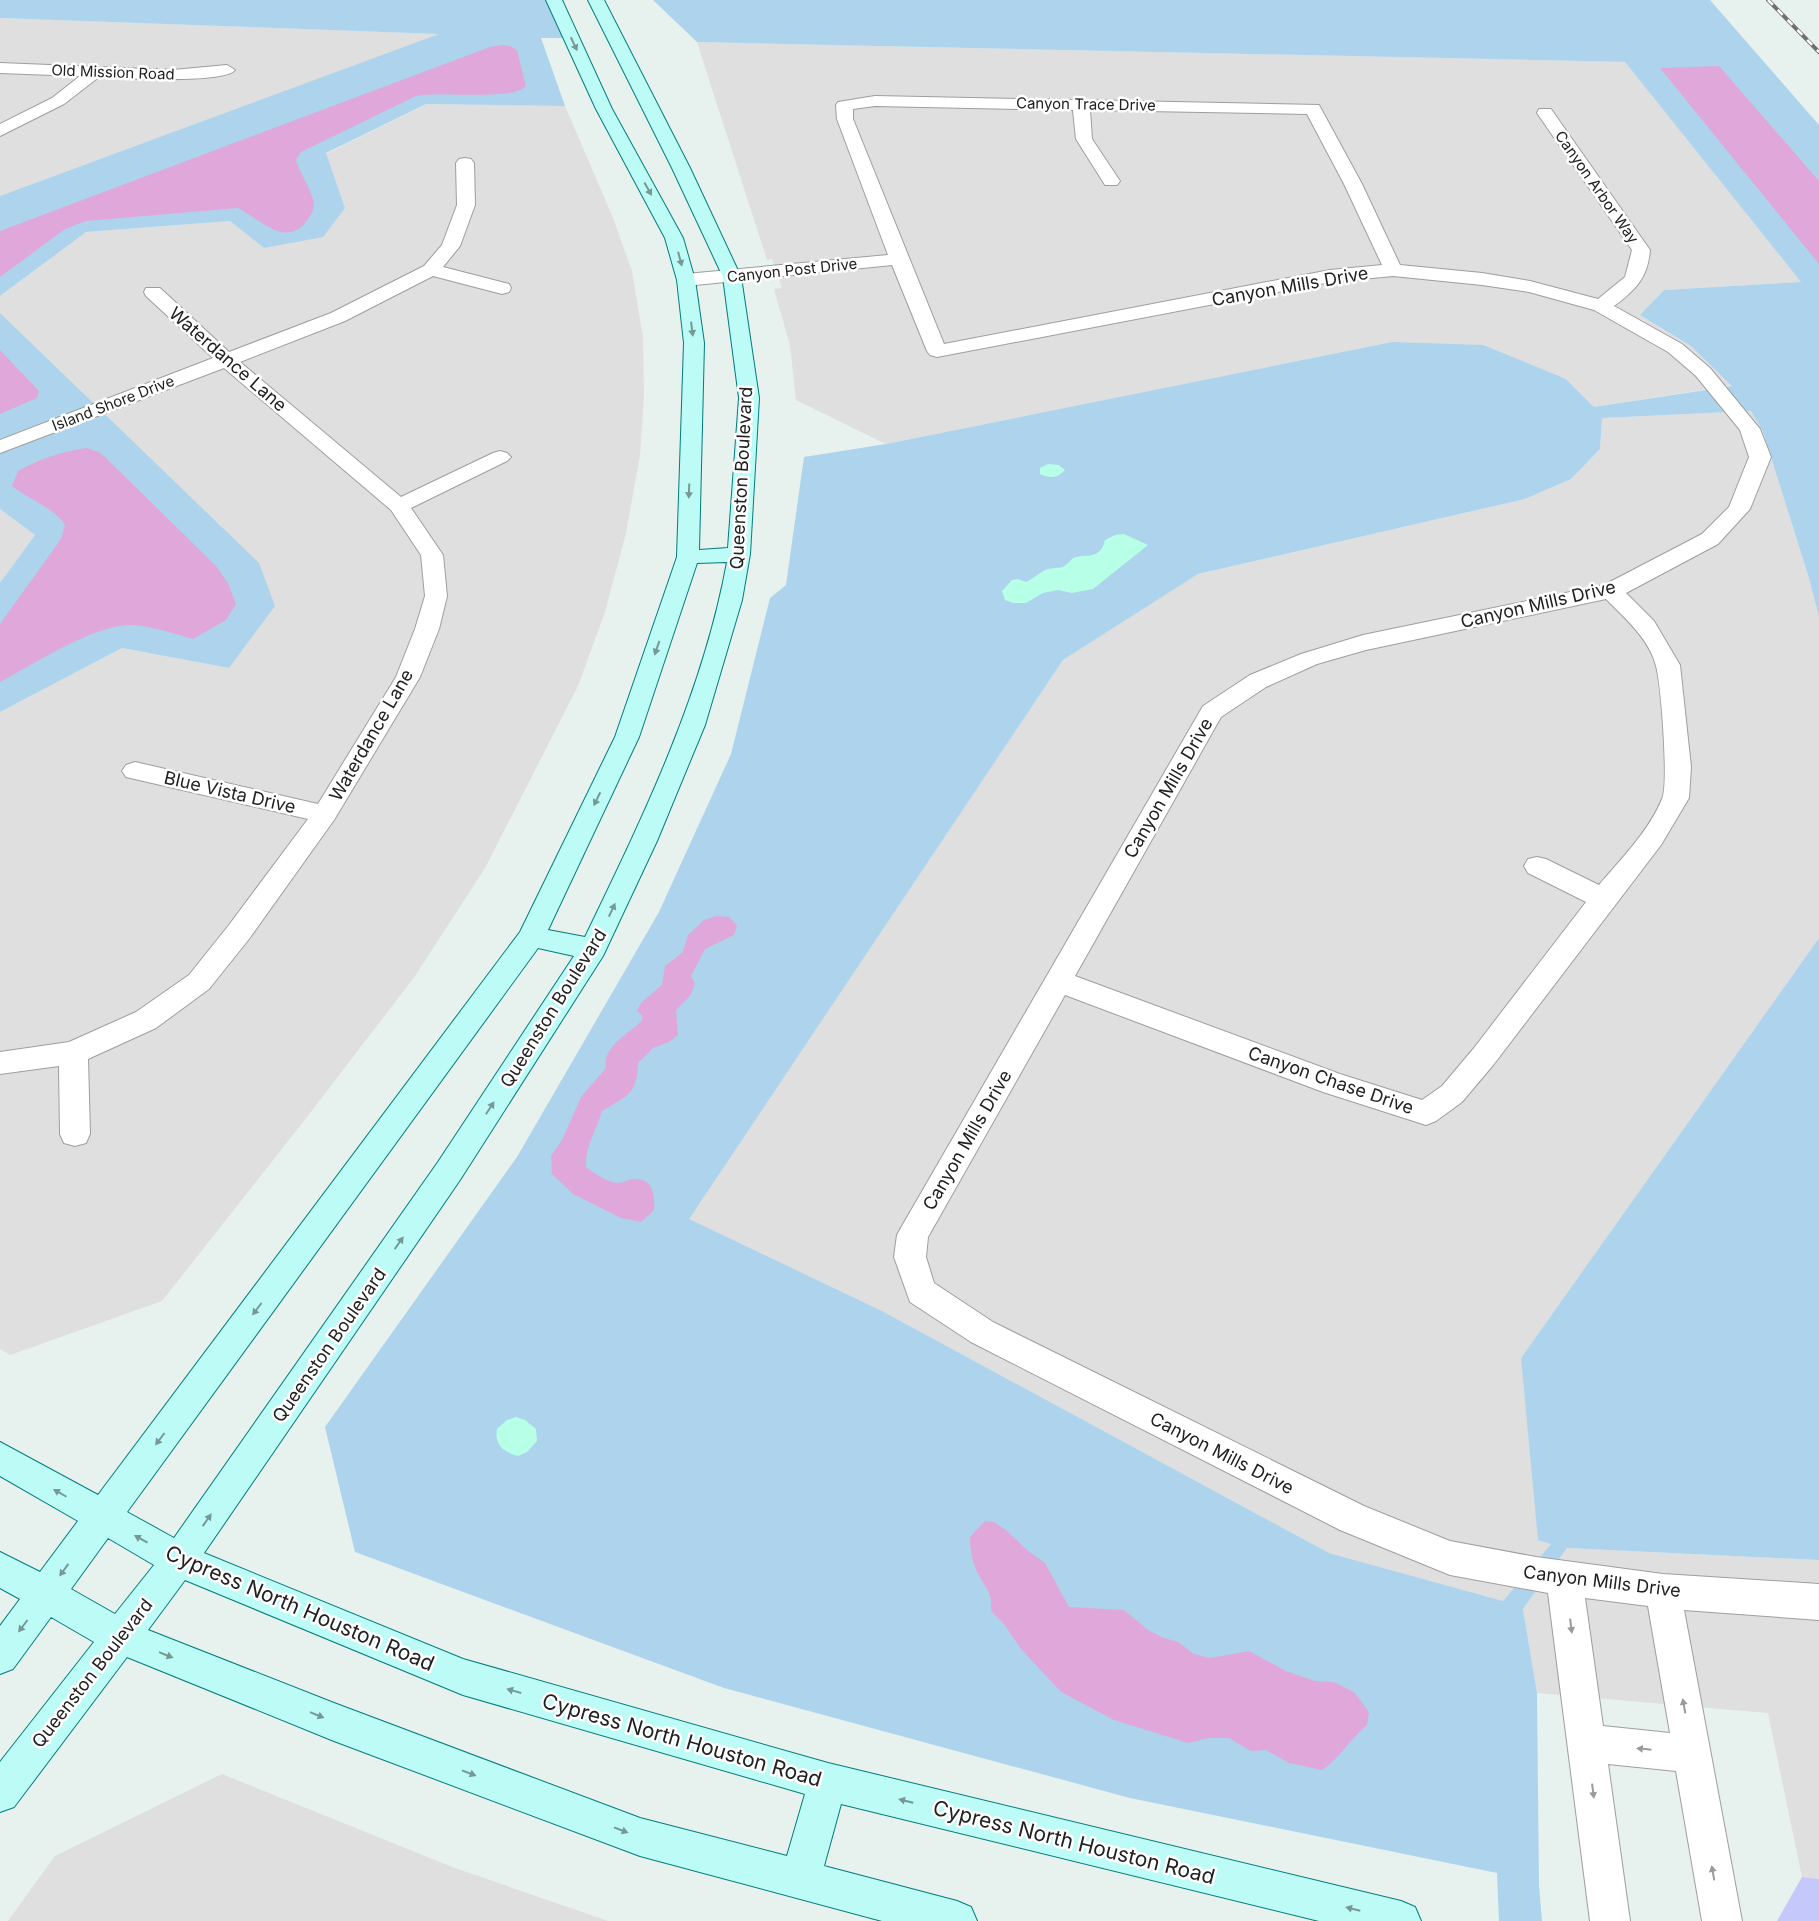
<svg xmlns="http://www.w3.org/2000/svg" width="1819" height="1921" viewBox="0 0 1819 1921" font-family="Inter,sans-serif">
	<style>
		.residential { fill: #dedfde }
		.grass { fill: #add4ec }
		.sand { fill: #b8ffe7 }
		.park { fill: #c5c8fb }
		.water { fill: #e0a7da }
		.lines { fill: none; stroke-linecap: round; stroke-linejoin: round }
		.street-casing { stroke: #9e9e9e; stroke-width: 2 }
		.secondary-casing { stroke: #027d7a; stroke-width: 2 }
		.street { fill: #fff; fill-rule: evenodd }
		.secondary { fill: #bcfbf6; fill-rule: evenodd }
		.rail-casing { stroke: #6f6f6f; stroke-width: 4 }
		.rail { stroke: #fff; stroke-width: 2.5; stroke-dasharray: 7; stroke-linecap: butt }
		.oneway { fill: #769996 }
		.oneway2 { fill: #9b9b9b }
		.labels { text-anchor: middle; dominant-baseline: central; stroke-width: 5; stroke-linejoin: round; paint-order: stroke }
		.far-street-label { font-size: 15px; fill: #212121; stroke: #fff }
		.street-label { font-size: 18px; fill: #212121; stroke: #fff }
		.near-street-label { font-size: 21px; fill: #212121; stroke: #fff }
	</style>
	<rect width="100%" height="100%" fill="#e7f1ed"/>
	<g class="residential">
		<path d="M0,18L441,34L0,196Z"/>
		<path d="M697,42L1625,62L1801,282L1664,290L1640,315L1691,346L1733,385L1594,407L1566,379L1392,342L886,444L796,400L790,345L774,289L782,288L772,259L767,260Z"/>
		<path d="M426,104L565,106L613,218L632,271L643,338L644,394L640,455L626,533L605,612L578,686L485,868L415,976L307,1117L162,1301L10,1355L0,1349V712L122,648L229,668L113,423L0,313V296L86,232L230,221L264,248L345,208L326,154Z"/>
		<path d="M1751,411L1763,432L1809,578L1819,617V938L1521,1358L1552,1543L1503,1601L1329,1553L882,1311L688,1219L1063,660L1198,574L1525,499L1571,479L1600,449L1602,418Z"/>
		<path d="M0,509L35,535L0,583Z"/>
		<path d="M1567,1548L1819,1560V1879L1802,1877L1768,1713L1537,1693L1523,1609Z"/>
		<path d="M222,1774L452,1867L608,1921H8L55,1856Z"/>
	</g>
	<g class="grass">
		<path d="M0,0H545L564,38H541L565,106L426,104L326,153L345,208L323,237L264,248L230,221L86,232L0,296V196L439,34L0,18Z"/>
		<path d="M653,0H1710L1819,125V617L1809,578L1763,432L1751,411L1602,418L1600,449L1571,479L1525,499L1198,574L1063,660L689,1219L882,1311L1329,1553L1503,1601L1551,1544L1538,1540L1521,1358L1819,938V1560L1567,1548L1523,1609L1537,1693L1539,1886L1542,1921H1499L1497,1873L1130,1798L724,1688L355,1552L325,1427L517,1157L659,912L731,754L770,598L786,585L804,457L886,444L1392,342L1483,345L1566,379L1594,407L1732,386L1691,346L1640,315L1664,290L1801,282L1625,62L697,42Z"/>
		<path d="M0,313L259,563L275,606L229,668L122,648L0,712V583L35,535L0,509Z"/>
	</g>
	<g class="sand">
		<path d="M1048,464L1059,465L1065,470C1057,479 1050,478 1040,474V468Z"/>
		<path d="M1124,534L1148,545L1093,589L1072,593L1058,590L1043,593L1026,603H1013L1005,600L1002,591L1012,580L1018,579L1026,582C1033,579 1041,571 1048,569C1065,566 1060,571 1073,558C1086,553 1100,561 1105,540L1115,535Z"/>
		<path d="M516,1417L525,1420L536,1429L537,1441L527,1452L518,1456C504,1452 494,1445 497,1429L507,1420Z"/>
	</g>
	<path class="park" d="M1802,1877L1819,1879V1921H1777Z"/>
	<g class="water">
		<path d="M501,45L510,46L517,50L526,86C514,101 439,91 416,96L301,152L296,160C300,174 310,187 314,202C315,210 310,217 305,223C283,248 258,217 238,208L86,221L65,229L0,277V231L490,47Z"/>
		<path d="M1719,66L1819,181V264L1660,68Z"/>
		<path d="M0,350L39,391L37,398L0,414Z"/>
		<path d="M86,448L99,452L106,458L216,566L228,583L236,604L226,620L193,639C174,634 153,626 133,625C96,623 34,664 0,682V624L61,539L65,525C57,510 27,498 12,486L18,471C39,459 61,452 86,448Z"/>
		<path d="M716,916L729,917L737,925L734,935L705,949L691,976L695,984L690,996L676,1010L678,1035L669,1042L653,1048L638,1063C637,1095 628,1095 602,1111C596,1132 585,1146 586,1167C596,1174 606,1182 618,1183C624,1183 628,1179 634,1179C654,1178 655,1196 654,1210L641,1222L621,1218L573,1194L552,1174L551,1156L562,1140L581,1097L606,1068C602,1047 629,1033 642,1021V1015L637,1011L641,1003L662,985L665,966L683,952L688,935L704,920Z"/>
		<path d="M985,1521L994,1522L1006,1530L1028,1551L1045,1563L1069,1607L1124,1610L1148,1630L1164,1638L1178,1642L1194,1654L1210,1658L1249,1651L1286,1671L1315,1681L1334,1682L1354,1692L1369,1712L1367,1725C1350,1739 1340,1758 1322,1770L1289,1763L1266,1750L1251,1751L1229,1738H1209L1188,1743L1114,1720L1061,1692L1021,1649L1004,1624L991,1611C993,1592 985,1588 977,1572C972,1560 970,1550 970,1537Z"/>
	</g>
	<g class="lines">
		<defs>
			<g id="street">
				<path d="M0,63L173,70L227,65L235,70C225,84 119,78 99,77L64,104L0,136V124L52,98L80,76L0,73Z"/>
				<path d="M875,96L1319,105L1362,184L1400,265L1482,273L1530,281L1598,299L1625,277L1632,250L1537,113L1539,109H1551L1650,250C1648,277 1636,290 1614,306L1682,344L1710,368L1760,429L1771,457L1750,509L1718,544L1626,593L1654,621L1680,665L1691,767L1689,798L1661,845L1494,1064L1462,1102L1436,1121L1426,1125L1323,1092L1065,995L928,1237L926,1257L934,1283L993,1322L1364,1506L1450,1541L1536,1557L1663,1574L1819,1584V1620L1684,1610L1742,1921H1702L1676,1771L1608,1764L1630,1921H1590L1548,1593L1450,1575L1340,1530L971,1342L910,1302L894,1257L897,1235L902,1226L1203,706L1250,675L1301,654L1363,635L1604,585L1702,534L1729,507L1749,457L1740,430L1696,376L1668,352L1594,310L1529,292L1482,285L1393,276L1330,282L937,357L930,355L927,351L892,265L686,286L679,284L677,280L679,276L686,274L888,255L837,119L836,105L838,102ZM875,106L1073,110L1076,139L1105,185H1117L1120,181L1092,139L1090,110L1307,114L1344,184L1382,265L1330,270L944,344L853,119V109ZM1606,599C1624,617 1650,640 1656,666C1661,683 1669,785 1662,799C1649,831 1621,859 1599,885L1546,859L1537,857L1528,859L1524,866L1528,873L1586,902L1474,1048L1442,1086L1422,1100L1340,1074L1075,976L1221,717L1266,687L1317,664L1366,650ZM1585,1598L1648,1606L1670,1733L1603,1726Z"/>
				<path d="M465,158L471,159L474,163L475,205L460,246L443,267L509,284L511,288L509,292L502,294L433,276L345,321L240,362L401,497L493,453L500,451L507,453L511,457L507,461L411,508L443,555L447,596L439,629L420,677L334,820L249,939L209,989L156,1028L88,1059L90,1134L86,1143L75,1146L64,1143L60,1134L59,1066L0,1074V1052L69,1042L136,1012L189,975L229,925L308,819L126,777L122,771L126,765L135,762L318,804L396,677L415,629L425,596L421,555L391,510L224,368L0,453V440L213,358L146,296L144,292L146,288H160L229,352L331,313L424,266L442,245L457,205L456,163L459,159Z"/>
			</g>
			<path id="secondary" d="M546,0H562L612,109L683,238L695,280L704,343L699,550L728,548L739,398L723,277L672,168L588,0H604L690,168L741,277L759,398L750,554L742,600L705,725L657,841L603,956L460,1180L204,1553L463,1659L828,1763L1401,1901L1415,1907L1421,1921H1319L841,1804L824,1866L957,1901L971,1907L977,1921H882L640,1856L334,1741L127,1657L14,1807L0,1812V1762L94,1642L51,1617L13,1669L0,1674V1626L20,1599L0,1588V1552L40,1572L78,1521L0,1476V1442L98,1495L520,932L615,737L677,557L684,343L677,280L665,238L596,109ZM727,562C703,694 643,817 585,937L548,930L639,737L697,563ZM538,948L574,956L438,1162L174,1538L127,1512ZM108,1538L154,1565L115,1614L71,1589ZM185,1580L463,1695L805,1794L787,1856L640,1818L334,1703L148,1630Z"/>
		</defs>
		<use href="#street" class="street-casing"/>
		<use href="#secondary" class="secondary-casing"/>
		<use href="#street" class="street"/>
		<use href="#secondary" class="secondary"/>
		<defs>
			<path id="rail" d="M1768,0L1819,52"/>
		</defs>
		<use href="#rail" class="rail-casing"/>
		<use href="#rail" class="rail"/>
	</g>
	<defs><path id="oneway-solid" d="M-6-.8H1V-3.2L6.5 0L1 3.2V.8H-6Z" transform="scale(1.25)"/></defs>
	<g class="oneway">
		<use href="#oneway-solid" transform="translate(574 44) rotate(65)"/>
		<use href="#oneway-solid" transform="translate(648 189) rotate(61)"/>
		<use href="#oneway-solid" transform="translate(680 259) rotate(75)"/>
		<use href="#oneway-solid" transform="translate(692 329) rotate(83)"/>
		<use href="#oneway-solid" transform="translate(689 491) rotate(92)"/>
		<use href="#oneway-solid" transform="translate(657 648) rotate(109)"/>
		<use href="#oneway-solid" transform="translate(597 799) rotate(116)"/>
		<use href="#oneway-solid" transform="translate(612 910) rotate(-65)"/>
		<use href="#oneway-solid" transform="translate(490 1108) rotate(-57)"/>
		<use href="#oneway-solid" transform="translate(399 1243) rotate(-55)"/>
		<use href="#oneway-solid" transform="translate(257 1309) rotate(127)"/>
		<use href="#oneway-solid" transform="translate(160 1439) rotate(127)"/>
		<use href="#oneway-solid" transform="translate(60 1493) rotate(-150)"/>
		<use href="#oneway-solid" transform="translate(207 1520) rotate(-55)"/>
		<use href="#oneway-solid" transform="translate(141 1539) rotate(-151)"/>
		<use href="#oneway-solid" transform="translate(64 1570) rotate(126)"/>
		<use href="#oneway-solid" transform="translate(23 1626) rotate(127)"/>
		<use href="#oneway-solid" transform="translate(166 1655) rotate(22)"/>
		<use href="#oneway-solid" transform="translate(514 1691) rotate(-164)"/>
		<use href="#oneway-solid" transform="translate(317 1715) rotate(22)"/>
		<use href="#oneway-solid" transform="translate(469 1773) rotate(21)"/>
		<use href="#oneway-solid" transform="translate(906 1801) rotate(-166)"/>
		<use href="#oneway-solid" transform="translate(621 1830) rotate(21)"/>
		<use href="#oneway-solid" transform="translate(1353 1909) rotate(-166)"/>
	</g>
	<g class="oneway2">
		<use href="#oneway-solid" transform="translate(1571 1626) rotate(83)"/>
		<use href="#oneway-solid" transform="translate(1684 1706) rotate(-100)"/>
		<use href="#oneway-solid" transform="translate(1644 1749) rotate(-174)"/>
		<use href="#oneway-solid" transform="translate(1593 1791) rotate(83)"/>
		<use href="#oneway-solid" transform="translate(1713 1873) rotate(-100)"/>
	</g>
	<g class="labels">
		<g class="far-street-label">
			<text transform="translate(113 72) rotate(2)">Old Mission Road</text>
			<text transform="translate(1086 104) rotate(1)">Canyon Trace Drive</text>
			<text transform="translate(1597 187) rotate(55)">Canyon Arbor Way</text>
			<text transform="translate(792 270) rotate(-6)">Canyon Post Drive</text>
			<text transform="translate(113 403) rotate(-21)">Island Shore Drive</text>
		</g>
		<g class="street-label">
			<text transform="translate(1290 286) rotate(-10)">Canyon Mills Drive</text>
			<text transform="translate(228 359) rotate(41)">Waterdance Lane</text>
			<text transform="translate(741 478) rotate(-87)">Queenston Boulevard</text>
			<text transform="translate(1538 604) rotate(-13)">Canyon Mills Drive</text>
			<text transform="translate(371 735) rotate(-60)">Waterdance Lane</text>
			<text transform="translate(1168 788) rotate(-60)">Canyon Mills Drive</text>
			<text transform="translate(230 792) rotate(13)">Blue Vista Drive</text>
			<text transform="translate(553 1008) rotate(-58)">Queenston Boulevard</text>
			<text transform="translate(1331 1080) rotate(19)">Canyon Chase Drive</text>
			<text transform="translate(967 1140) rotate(-60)">Canyon Mills Drive</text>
			<text transform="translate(329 1345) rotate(-55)">Queenston Boulevard</text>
			<text transform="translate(1222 1453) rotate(27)">Canyon Mills Drive</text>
			<text transform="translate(1602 1581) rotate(7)">Canyon Mills Drive</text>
			<text transform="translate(92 1673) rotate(-52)">Queenston Boulevard</text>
		</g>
		<g class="near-street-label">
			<text transform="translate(300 1608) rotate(23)">Cypress North Houston Road</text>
			<text transform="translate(682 1740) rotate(16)">Cypress North Houston Road</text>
			<text transform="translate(1074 1842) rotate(14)">Cypress North Houston Road</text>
		</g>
	</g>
</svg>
